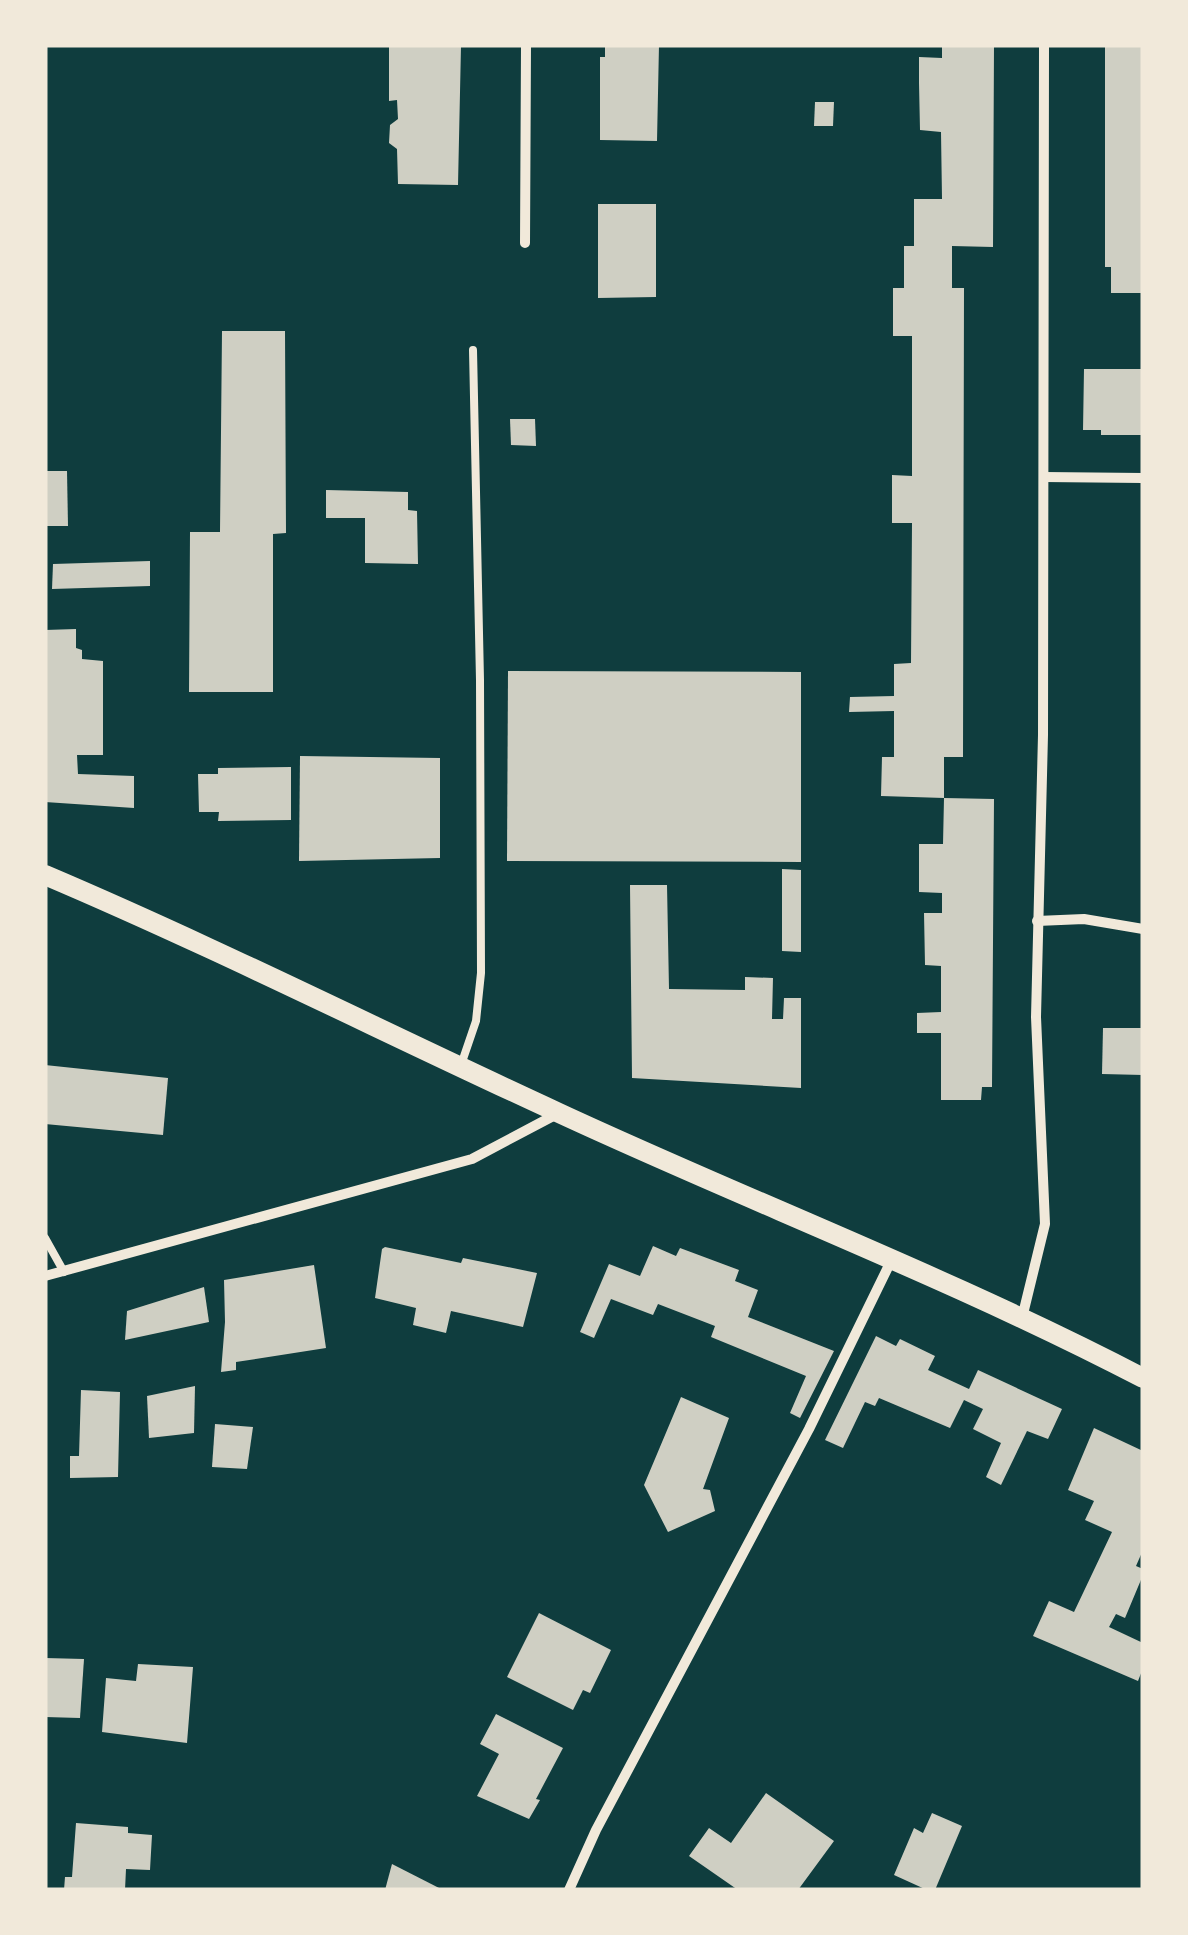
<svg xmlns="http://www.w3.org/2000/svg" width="1188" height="1935" viewBox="0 0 1188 1935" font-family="Lora,serif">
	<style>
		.building { fill: #cfcfc3 }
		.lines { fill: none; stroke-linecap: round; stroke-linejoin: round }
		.service { stroke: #f1e9da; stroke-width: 8 }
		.minor { stroke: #f1e9da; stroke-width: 10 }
		.secondary { stroke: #f1e9da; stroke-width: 20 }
	</style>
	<rect width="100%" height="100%" fill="#0f3d3e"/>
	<g class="building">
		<path d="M605,45H659L657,141L600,140V57H605Z"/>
		<path d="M942,45H994L993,247L952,246V288H964L963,757H944V798L881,796L882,757H894V711L849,712L850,697L894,696V664L911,663L912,523H892V475L912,476V336H893V288H904V246H914V199H942L941,132L920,130L919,83V57L942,58Z"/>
		<path d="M1105,45H1143V293H1111V267H1105Z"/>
		<path d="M389,46H461L458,185L398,184L397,149L389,143L390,125L398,119L397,100L389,101Z"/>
		<path d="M815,102H834L833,126H814Z"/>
		<path d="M598,204H656V297L598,298Z"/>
		<path d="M222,331H285L286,533L273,534V692H189L190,532H220Z"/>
		<path d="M1084,369H1143V435H1101V430H1083Z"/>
		<path d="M510,419H535L536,446L511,445Z"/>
		<path d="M45,471H67L68,526H45Z"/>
		<path d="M326,490L408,492V510L417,511L418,564L365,563V518H326Z"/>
		<path d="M150,561V586L52,589L53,564Z"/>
		<path d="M76,629V648L82,650V659L103,661V755H77L78,774L134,776V808L45,802V630Z"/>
		<path d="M508,671L801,672V862L507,861Z"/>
		<path d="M300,756L440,758V858L299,861Z"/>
		<path d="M291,767V820L218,821L219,812H199L198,774H218V768Z"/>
		<path d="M944,798L994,799L992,1087H982L981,1100H941V1033H917V1013L941,1012V966L925,965L924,913H942V893L919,892V844H943Z"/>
		<path d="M782,869L801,870V952L782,951Z"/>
		<path d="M630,885H667L669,989L745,990V977L773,978L772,1019H783L784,998H801V1088L632,1078Z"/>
		<path d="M1103,1028H1143V1075L1102,1074Z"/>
		<path d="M45,1065L168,1078L163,1135L45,1124Z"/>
		<path d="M653,1246L676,1256L680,1248L739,1270L735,1281L758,1290L748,1317L834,1351L800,1418L790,1413L806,1376L711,1337L715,1326L658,1304L653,1315L611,1299L594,1338L580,1332L609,1264L640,1276Z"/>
		<path d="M385,1247L461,1263L463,1258L537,1273L523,1327L451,1311L446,1333L413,1325L416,1308L375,1298L382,1249Z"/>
		<path d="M314,1265L326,1348L236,1362V1370L221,1372L225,1322L224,1280Z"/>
		<path d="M204,1287L209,1322L125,1340L127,1311Z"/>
		<path d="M876,1336L896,1346L900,1339L935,1356L928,1370L969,1389L978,1370L1062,1409L1048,1439L1027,1431L1001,1485L986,1477L1001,1443L973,1429L983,1409L964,1400L950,1428L879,1398L875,1406L865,1402L843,1448L825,1440Z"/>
		<path d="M195,1386L194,1433L149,1438L147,1396Z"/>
		<path d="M81,1390L120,1392L118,1477L70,1478V1456H79Z"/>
		<path d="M681,1397L729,1418L703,1489L710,1490L715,1511L668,1532L644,1485Z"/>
		<path d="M215,1424L253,1427L247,1469L212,1467Z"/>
		<path d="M1094,1428L1143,1451V1550L1136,1566L1143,1569V1575L1125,1618L1116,1614L1109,1627L1143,1643V1668L1138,1681L1033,1636L1049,1601L1074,1612L1112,1532L1085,1520L1094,1501L1068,1490Z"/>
		<path d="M539,1613L611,1650L590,1693L583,1690L573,1710L507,1677Z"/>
		<path d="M45,1658L84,1659L80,1718L45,1717Z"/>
		<path d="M138,1664L193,1667L187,1743L102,1732L106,1678L136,1681Z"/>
		<path d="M496,1714L563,1748L536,1799L540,1800L529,1819L477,1796L499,1754L480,1744Z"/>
		<path d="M766,1793L834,1841L798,1890H738L689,1856L709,1828L731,1843Z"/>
		<path d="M932,1813L962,1826L935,1890H927L894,1875L914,1828L923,1833Z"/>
		<path d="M76,1823L128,1827V1833L152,1835L150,1870L126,1869L125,1890H64L65,1877H72Z"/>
		<path d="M392,1864L443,1890H385Z"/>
	</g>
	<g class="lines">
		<g class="service">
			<path d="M461,1065L476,1021L481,973L480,680L473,350"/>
			<path d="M45,1238L64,1272"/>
		</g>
		<g class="minor">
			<path d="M525,243L526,45"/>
			<path d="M1044,477L1143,478"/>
			<path d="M1037,921L1084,919L1143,929"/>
			<path d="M45,1276L472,1159L557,1114"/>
			<path d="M1022,1318L1045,1224L1036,1017L1043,735L1044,45"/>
			<path d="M569,1890L596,1830L809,1429L892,1259"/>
		</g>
		<path class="secondary" d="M45,875C219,949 387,1034 559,1113C753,1203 953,1279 1143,1378"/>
	</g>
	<rect width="1188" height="1935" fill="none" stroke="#f1e9da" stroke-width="95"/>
</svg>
